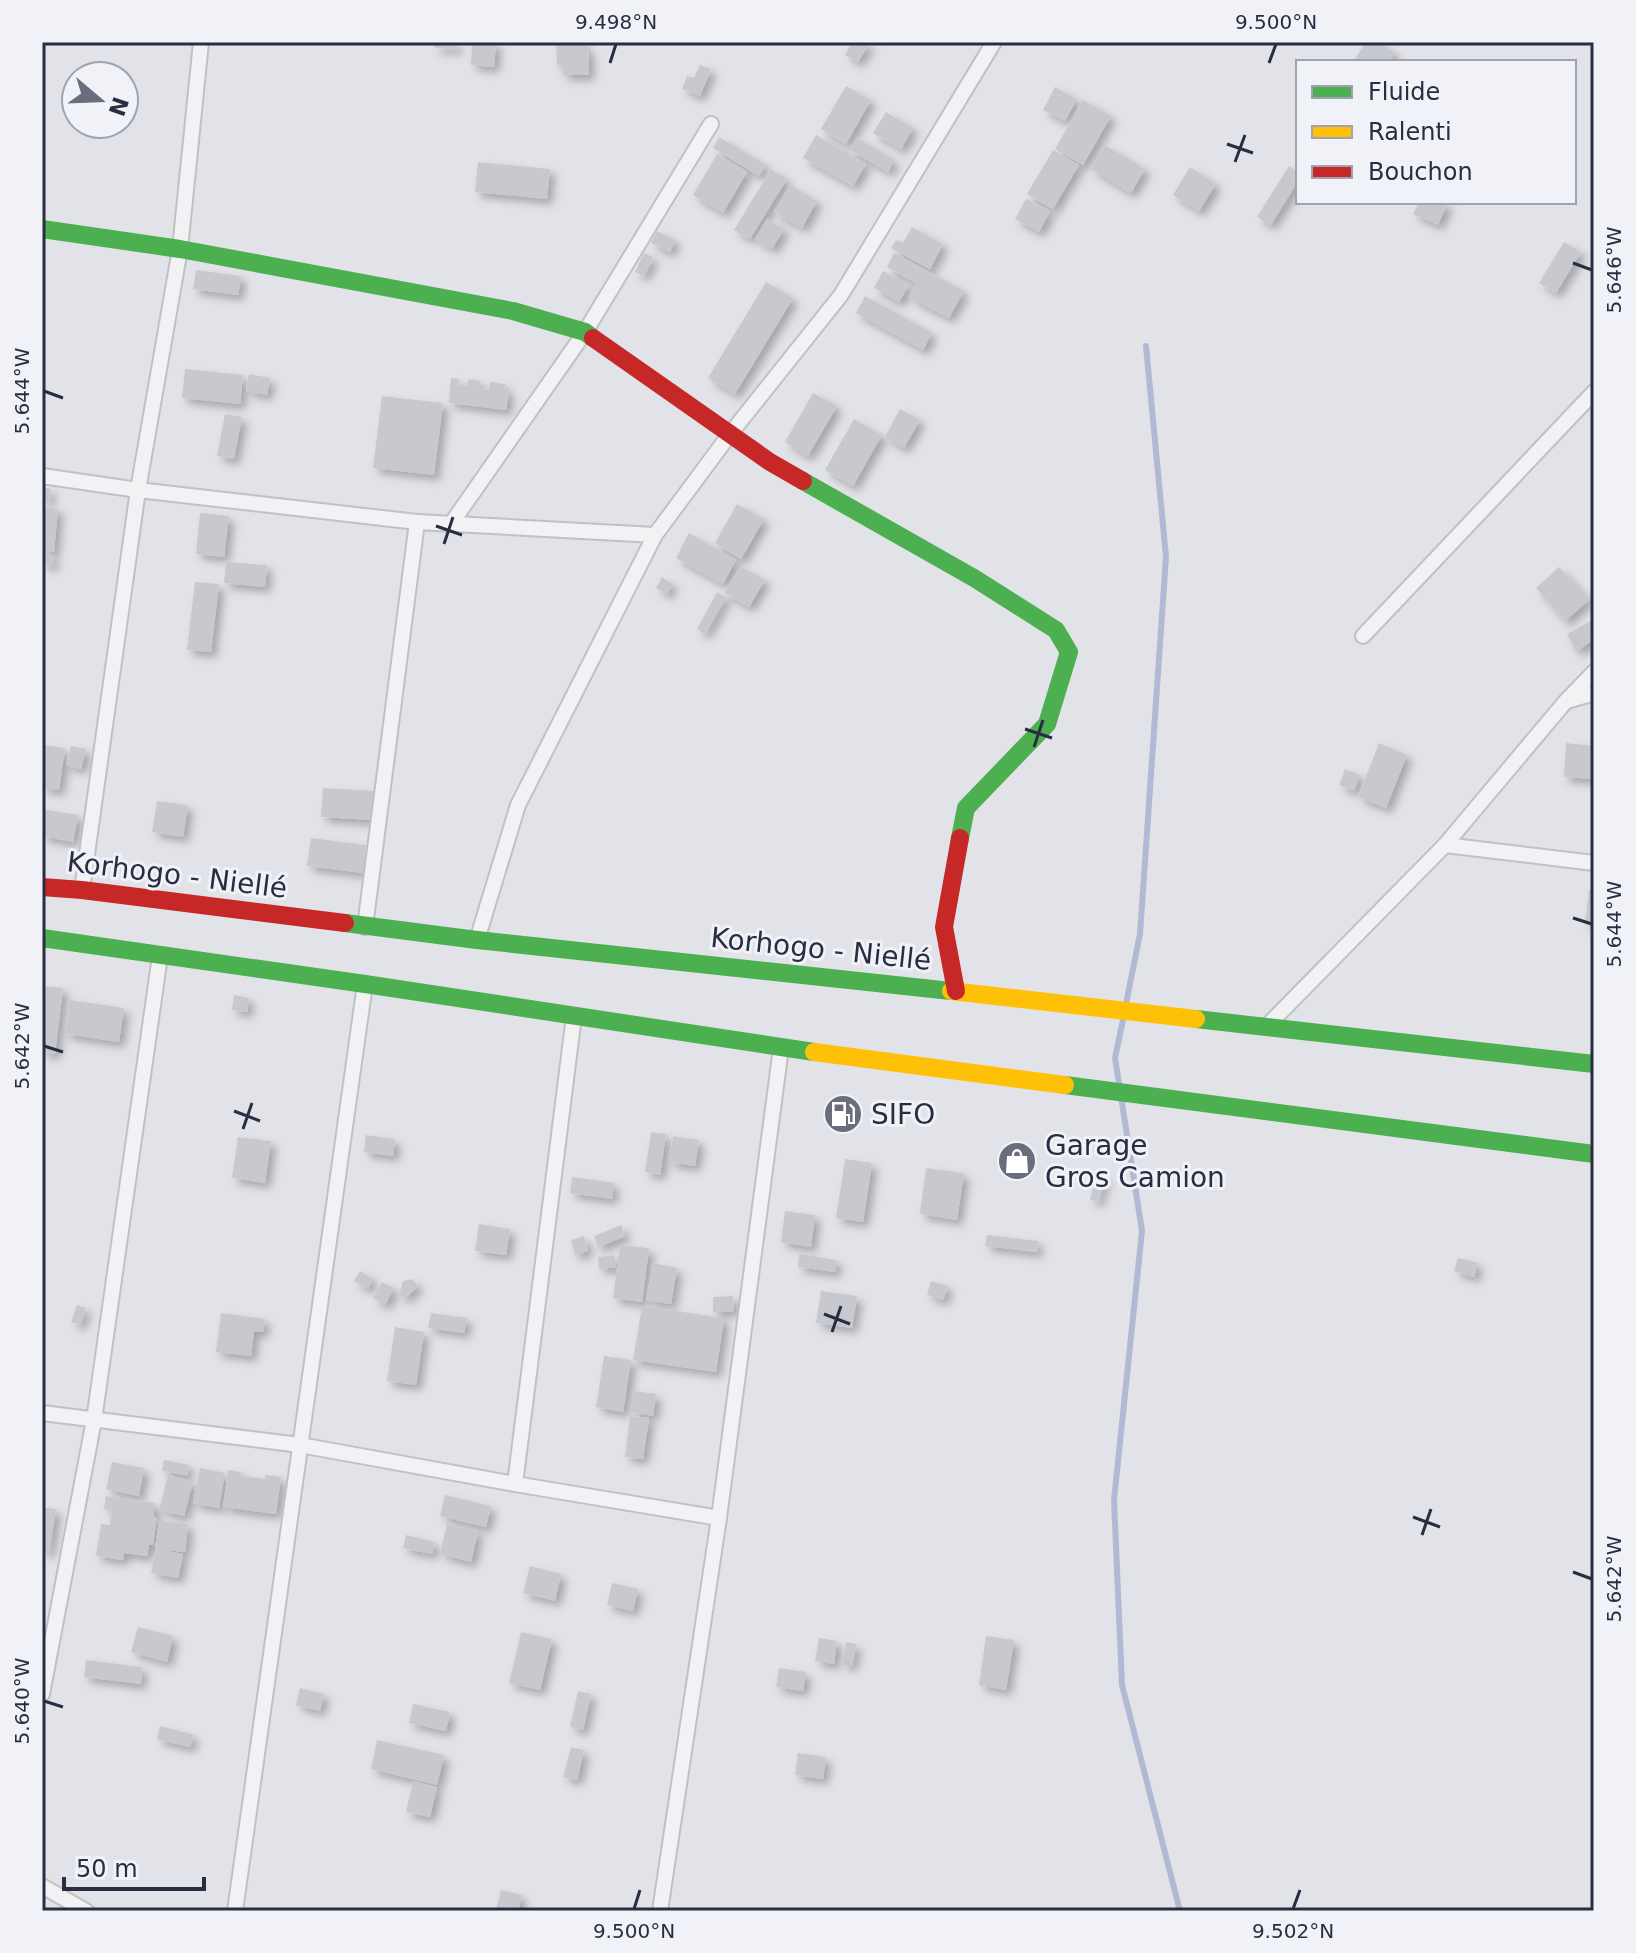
<svg xmlns="http://www.w3.org/2000/svg" width="1636" height="1953" viewBox="0 0 1636 1953" font-family="'DejaVu Sans',sans-serif">
	<style>
		.lines { fill: none; stroke-linecap: round; stroke-linejoin: round }
		.stream { stroke: #b0bad4; stroke-width: 6 }
		.building { fill: #c8c9cf; filter: url(#shadow) }
		.street-casing { stroke: #c0c1c6; stroke-width: 18 }
		.street { stroke: #f2f2f4; stroke-width: 14 }
		.fast { stroke: #4caf50; stroke-width: 18 }
		.slow { stroke: #ffc107; stroke-width: 18 }
		.jam { stroke: #c62828; stroke-width: 18 }
		.ticks { fill: none; stroke: #282d42; stroke-width: 3 }
		.labels { text-anchor: middle; dominant-baseline: central; stroke-width: 6; stroke-linejoin: round; paint-order: stroke }
		.street-label { font-size: 28px; fill: #282d42; stroke: #f0f2f7 }
		.poi-label { font-size: 28px; fill: #282d42; stroke: #f0f2f7; text-anchor: start }
		.neatline { fill: none; stroke: #282d42; stroke-width: 3 }
		.ticks-label { font-size: 20px; text-anchor: middle; fill: #282d42 }
	</style>
	<defs>
		<filter id="shadow"><feDropShadow dx="5.5" dy="5.5" stdDeviation="4" flood-color="#0004"/></filter>
	</defs>
	<rect width="100%" height="100%" fill="#e2e3e8"/>
	<g class="lines">
		<g class="stream">
			<path d="M1126,1004L1140,934L1166,557L1146,346"/>
			<path d="M1124,1015L1115,1058L1142,1231L1114,1500L1122,1685L1180,1911"/>
		</g>
	</g>
	<g class="building">
		<path d="M435,42H457L456,49L435,48Z"/>
		<path d="M472,42H496L494,67L471,65Z"/>
		<path d="M556,42H585V51L589,50V75H563V65H557Z"/>
		<path d="M852,42H870L858,62L845,55Z"/>
		<path d="M1366,42H1378L1395,53L1389,62H1353Z"/>
		<path d="M700,65L711,69L700,96L682,89L687,76L694,78Z"/>
		<path d="M846,86L871,100L846,144L821,129Z"/>
		<path d="M1055,87L1077,99L1065,121L1043,110Z"/>
		<path d="M1083,100L1111,116L1083,165L1055,149Z"/>
		<path d="M886,112L913,128L901,149L873,133Z"/>
		<path d="M816,135L866,164L853,186L803,158Z"/>
		<path d="M719,137L766,165L759,176L713,148Z"/>
		<path d="M857,138L894,160L888,172L850,150Z"/>
		<path d="M1105,145L1145,169L1131,193L1091,169Z"/>
		<path d="M1053,150L1079,165L1053,209L1027,194Z"/>
		<path d="M717,154L747,172L723,213L693,195Z"/>
		<path d="M478,162L550,169L547,199L475,192Z"/>
		<path d="M1289,166L1298,172V181L1271,225L1257,217Z"/>
		<path d="M1190,167L1216,184L1199,211L1173,195Z"/>
		<path d="M771,169L787,179L750,239L734,230Z"/>
		<path d="M790,185L817,201L802,228L774,212Z"/>
		<path d="M1026,199L1050,211L1039,232L1015,219Z"/>
		<path d="M1419,202H1448L1438,225L1413,214Z"/>
		<path d="M767,219L784,229L772,249L755,239Z"/>
		<path d="M912,227L943,244L930,269L891,248L896,240L903,243Z"/>
		<path d="M657,231L675,240L670,252L651,243Z"/>
		<path d="M1564,242L1581,252L1556,293L1539,283Z"/>
		<path d="M644,253L653,257L644,276L635,272Z"/>
		<path d="M894,253L964,291L949,318L909,297L917,283L887,267Z"/>
		<path d="M196,270L241,276L238,295L193,289Z"/>
		<path d="M883,271L909,285L899,302L874,288Z"/>
		<path d="M766,282L793,298L735,394L708,378Z"/>
		<path d="M865,296L932,333L923,350L856,313Z"/>
		<path d="M185,369L243,375L240,404L182,398Z"/>
		<path d="M249,374L270,378L267,395L246,391Z"/>
		<path d="M451,378L459,379L458,385L467,386L468,379L480,381L479,388L489,389L490,382L505,384L504,391L509,392L506,410L449,403Z"/>
		<path d="M813,393L837,406L808,456L785,442Z"/>
		<path d="M382,396L443,403L434,475L373,468Z"/>
		<path d="M900,409L920,420L904,448L885,437Z"/>
		<path d="M225,414L242,417L234,459L217,456Z"/>
		<path d="M854,419L882,435L853,486L825,470Z"/>
		<path d="M42,487L51,489L48,502L42,501Z"/>
		<path d="M737,504L764,519L741,559L715,543Z"/>
		<path d="M42,507L58,508L54,552L42,551Z"/>
		<path d="M200,513L229,516L224,557L196,554Z"/>
		<path d="M689,533L736,560L723,584L676,558Z"/>
		<path d="M43,554L54,556L52,566L42,564Z"/>
		<path d="M226,562L267,565L265,587L224,583Z"/>
		<path d="M740,566L765,580L749,607L725,593Z"/>
		<path d="M1559,567L1589,600L1565,621L1536,588Z"/>
		<path d="M662,577L673,584L667,594L656,588Z"/>
		<path d="M195,582L219,584L211,652L187,650Z"/>
		<path d="M717,592L726,597L705,634L697,629Z"/>
		<path d="M1594,619V640L1576,651L1567,634Z"/>
		<path d="M1379,743L1407,755L1386,808L1358,797Z"/>
		<path d="M1566,743L1594,746V779L1564,777Z"/>
		<path d="M42,745L65,748L59,790L42,788Z"/>
		<path d="M71,746L86,749L81,769L66,765Z"/>
		<path d="M1345,769L1360,775L1354,791L1339,785Z"/>
		<path d="M323,788L375,791L373,820L321,817Z"/>
		<path d="M157,801L188,805L183,837L152,832Z"/>
		<path d="M42,809L78,815L73,842L42,836Z"/>
		<path d="M311,838L366,845L363,873L307,866Z"/>
		<path d="M1589,890H1594V926L1585,925Z"/>
		<path d="M46,986L63,988L55,1054L42,1052V1017Z"/>
		<path d="M234,995L249,998L247,1012L232,1010Z"/>
		<path d="M70,1000L124,1008L119,1042L65,1034Z"/>
		<path d="M651,1132L666,1134L660,1175L645,1172Z"/>
		<path d="M366,1135L395,1139L393,1156L364,1152Z"/>
		<path d="M673,1136L699,1140L695,1166L669,1162Z"/>
		<path d="M238,1137L271,1141L265,1183L232,1178Z"/>
		<path d="M845,1159L872,1163L863,1222L836,1218Z"/>
		<path d="M926,1168L964,1173L957,1220L920,1214Z"/>
		<path d="M1097,1174L1105,1177L1098,1202L1090,1199Z"/>
		<path d="M572,1177L614,1183L612,1199L570,1193Z"/>
		<path d="M785,1211L815,1215L811,1247L781,1242Z"/>
		<path d="M479,1224L510,1229L506,1255L475,1251Z"/>
		<path d="M621,1225L625,1236L598,1247L594,1236Z"/>
		<path d="M987,1235L1038,1241L1037,1252L985,1246Z"/>
		<path d="M584,1236L588,1251L575,1255L571,1240Z"/>
		<path d="M620,1245L649,1248L642,1302L613,1298Z"/>
		<path d="M799,1254L837,1260L835,1272L798,1267Z"/>
		<path d="M614,1255L616,1267L599,1269L598,1257Z"/>
		<path d="M1458,1258L1478,1263L1474,1277L1454,1271Z"/>
		<path d="M653,1263L677,1268L671,1304L646,1300Z"/>
		<path d="M360,1271L373,1279L368,1289L354,1281Z"/>
		<path d="M412,1279L418,1286L405,1298L399,1295L403,1281Z"/>
		<path d="M931,1281L948,1286L943,1300L927,1295Z"/>
		<path d="M382,1282L394,1288L385,1305L373,1298Z"/>
		<path d="M821,1291L857,1296L852,1328L816,1323Z"/>
		<path d="M733,1296L734,1311L713,1312V1297Z"/>
		<path d="M77,1305L86,1308L80,1325L71,1322Z"/>
		<path d="M642,1306L724,1318L716,1372L633,1360Z"/>
		<path d="M221,1313L265,1319L263,1332L254,1331L251,1356L216,1352Z"/>
		<path d="M431,1313L467,1318L464,1333L428,1328Z"/>
		<path d="M395,1327L424,1332L416,1385L387,1381Z"/>
		<path d="M604,1356L631,1360L623,1412L596,1407Z"/>
		<path d="M634,1391L656,1394L653,1416L631,1412Z"/>
		<path d="M630,1416L649,1418L643,1459L625,1457Z"/>
		<path d="M164,1460L189,1465L187,1475L162,1471Z"/>
		<path d="M112,1462L144,1468L139,1496L106,1489Z"/>
		<path d="M200,1468L225,1473L219,1508L193,1503Z"/>
		<path d="M228,1470L241,1472V1476L265,1479V1475L281,1477L276,1514L223,1507Z"/>
		<path d="M168,1475L193,1482L184,1516L159,1510Z"/>
		<path d="M445,1495L491,1506L486,1527L440,1516Z"/>
		<path d="M106,1496L155,1503L153,1517H157L153,1545H149L147,1556L124,1553L123,1560L96,1556L101,1524L110,1525L112,1510L104,1509Z"/>
		<path d="M42,1507L56,1509L49,1553L42,1552Z"/>
		<path d="M159,1521L188,1524L185,1552L155,1549Z"/>
		<path d="M447,1524L478,1531L471,1562L440,1554Z"/>
		<path d="M406,1535L435,1542L432,1554L403,1548Z"/>
		<path d="M156,1549L183,1554L178,1578L151,1573Z"/>
		<path d="M530,1566L561,1574L555,1601L523,1593Z"/>
		<path d="M612,1583L638,1589L633,1611L607,1605Z"/>
		<path d="M138,1627L173,1636L167,1662L131,1652Z"/>
		<path d="M521,1632L552,1639L540,1690L509,1683Z"/>
		<path d="M986,1636L1014,1640L1006,1690L979,1685Z"/>
		<path d="M819,1638L837,1641L834,1664L815,1661Z"/>
		<path d="M846,1642L856,1644L852,1666L842,1665Z"/>
		<path d="M86,1660L142,1667L141,1684L84,1677Z"/>
		<path d="M779,1668L806,1672L803,1691L776,1687Z"/>
		<path d="M300,1688L324,1694L320,1711L296,1705Z"/>
		<path d="M578,1691L591,1694L583,1730L570,1727Z"/>
		<path d="M413,1704L450,1712L446,1731L409,1723Z"/>
		<path d="M160,1726L194,1735L190,1747L157,1739Z"/>
		<path d="M377,1740L444,1755L437,1785L371,1769Z"/>
		<path d="M571,1747L584,1750L577,1780L563,1777Z"/>
		<path d="M798,1753L826,1757L823,1779L795,1775Z"/>
		<path d="M413,1781L437,1787L430,1817L406,1812Z"/>
		<path d="M501,1890L522,1895L518,1911H496Z"/>
	</g>
	<g class="lines">
		<defs>
			<g id="street">
				<path d="M42,476L138,490L417,522L655,535"/>
				<path d="M451,524L585,332L711,124"/>
				<path d="M1363,636L1594,392"/>
				<path d="M1567,701L1594,693"/>
				<path d="M1445,845L1594,863"/>
				<path d="M82,890L138,490L180,249L201,42"/>
				<path d="M365,927L417,522"/>
				<path d="M477,940L518,805L655,535L730,434L841,295L994,42"/>
				<path d="M1266,1027L1445,845L1566,701L1594,672"/>
				<path d="M42,1413L300,1445L515,1484L719,1518"/>
				<path d="M515,1484L574,1016"/>
				<path d="M42,1694L94,1420L160,956"/>
				<path d="M42,1886L86,1911"/>
				<path d="M235,1911L365,984"/>
				<path d="M660,1911L719,1518L781,1048"/>
			</g>
		</defs>
		<use href="#street" class="street-casing"/>
		<use href="#street" class="street"/>
		<g class="fast">
			<path d="M42,229L180,249L513,311L585,332L593,338"/>
			<path d="M803,481L974,578L1056,630L1069,652L1047,724L966,808L960,838"/>
			<path d="M345,923L477,940L951,991"/>
			<path d="M42,938L365,984L814,1052"/>
			<path d="M1196,1019L1594,1064"/>
			<path d="M1065,1085L1594,1154"/>
		</g>
		<g class="slow">
			<path d="M951,991L1196,1019"/>
			<path d="M814,1052L1065,1085"/>
		</g>
		<g class="jam">
			<path d="M593,338L770,462L803,481"/>
			<path d="M42,887L82,890L345,923"/>
			<path d="M956,991L944,927L960,838"/>
		</g>
	</g>
	<path class="ticks" d="M610,63L616,44M1269,63L1276,44M1227,144L1253,153M1235,162L1245,135M1573,263L1592,270M44,391L63,398M436,526L462,535M444,544L453,517M1025,729L1052,738M1034,747L1043,720M1573,918L1592,924M44,1046L63,1052M234,1111L260,1121M243,1129L252,1103M824,1314L850,1324M832,1332L841,1306M1413,1517L1440,1527M1422,1535L1431,1509M1573,1572L1592,1579M44,1701L63,1707M634,1909L640,1890M1293,1909L1300,1890"/>
	<defs>
		<symbol id="fuel-disc" viewBox="-11 -11 22 22"><circle r="9.5" fill="#696d7c" stroke="#f0f2f7"/><path d="M-5.5-6h7V0h2V4h1.3V-2.5L3-4.5l.8-.8L6-3V5H2.5V1h-1V6h-7ZM-4.2-4.7v3.2H.2V-4.7Z" fill="#fff"/></symbol>
		<symbol id="shop-disc" viewBox="-11 -11 22 22"><circle r="9.5" fill="#696d7c" stroke="#f0f2f7"/><path d="M-5-2.5h2.3a2.7 3.5 0 0 1 5.4 0H5L5.5 6h-11ZM-1.5-2.5h3a1.5 2.3 0 0 0-3 0Z" fill="#fff"/></symbol>
	</defs>
	<g fill-rule="evenodd">
		<use href="#fuel-disc" x="821" y="1092" width="44" height="44"/>
		<use href="#shop-disc" x="995" y="1139" width="44" height="44"/>
	</g>
	<g class="labels">
		<g class="street-label">
			<text transform="translate(177 875) rotate(7)">Korhogo - Niellé</text>
			<text transform="translate(821 949) rotate(6)">Korhogo - Niellé</text>
		</g>
		<g class="poi-label">
			<text x="871" y="1114">SIFO</text>
			<text x="1045" y="1145">Garage<tspan x="1045" dy="32">Gros Camion</tspan></text>
		</g>
	</g>
	<rect width="1636" height="1953" fill="none" stroke="#f0f2f7" stroke-width="88"/>
	<rect x="1296" y="60" width="280" height="144" fill="#f0f2f7" stroke="#a0a3af" stroke-width="2"/>
	<rect x="1312" y="86" width="40" height="12" fill="#4caf50" stroke="#a0a3af" stroke-width="2"/>
	<text x="1368" y="100" font-size="24" fill="#282d42">Fluide</text>
	<rect x="1312" y="126" width="40" height="12" fill="#ffc107" stroke="#a0a3af" stroke-width="2"/>
	<text x="1368" y="140" font-size="24" fill="#282d42">Ralenti</text>
	<rect x="1312" y="166" width="40" height="12" fill="#c62828" stroke="#a0a3af" stroke-width="2"/>
	<text x="1368" y="180" font-size="24" fill="#282d42">Bouchon</text>
	<g transform="translate(100 100) rotate(109)"><circle r="38" fill="#f0f2f7" stroke="#a0a3af" stroke-width="2"/>
	<path d="M0-6L14 30L0 20L-14 30Z" fill="#696d7c"/>
	<text y="-12" font-size="22" font-weight="bold" text-anchor="middle" fill="#282d42">N</text>
	</g>
	<path d="M64 1877v12h140v-12" fill="none" stroke="#282d42" stroke-width="4"/>
	<text x="76" y="1877" font-size="24" fill="#282d42" stroke="#f0f2f7" stroke-width="6" paint-order="stroke">50 m</text>
	<rect x="44" y="44" width="1548" height="1865" class="neatline"/>
	<g class="ticks-label">
		<text x="616" y="29">9.498°N</text>
		<text x="1276" y="29">9.500°N</text>
		<text transform="translate(1614 270) rotate(-90)" y="7">5.646°W</text>
		<text transform="translate(22 391) rotate(-90)" y="7">5.644°W</text>
		<text transform="translate(1614 924) rotate(-90)" y="7">5.644°W</text>
		<text transform="translate(22 1046) rotate(-90)" y="7">5.642°W</text>
		<text transform="translate(1614 1579) rotate(-90)" y="7">5.642°W</text>
		<text transform="translate(22 1701) rotate(-90)" y="7">5.640°W</text>
		<text x="634" y="1938">9.500°N</text>
		<text x="1293" y="1938">9.502°N</text>
	</g>
</svg>
